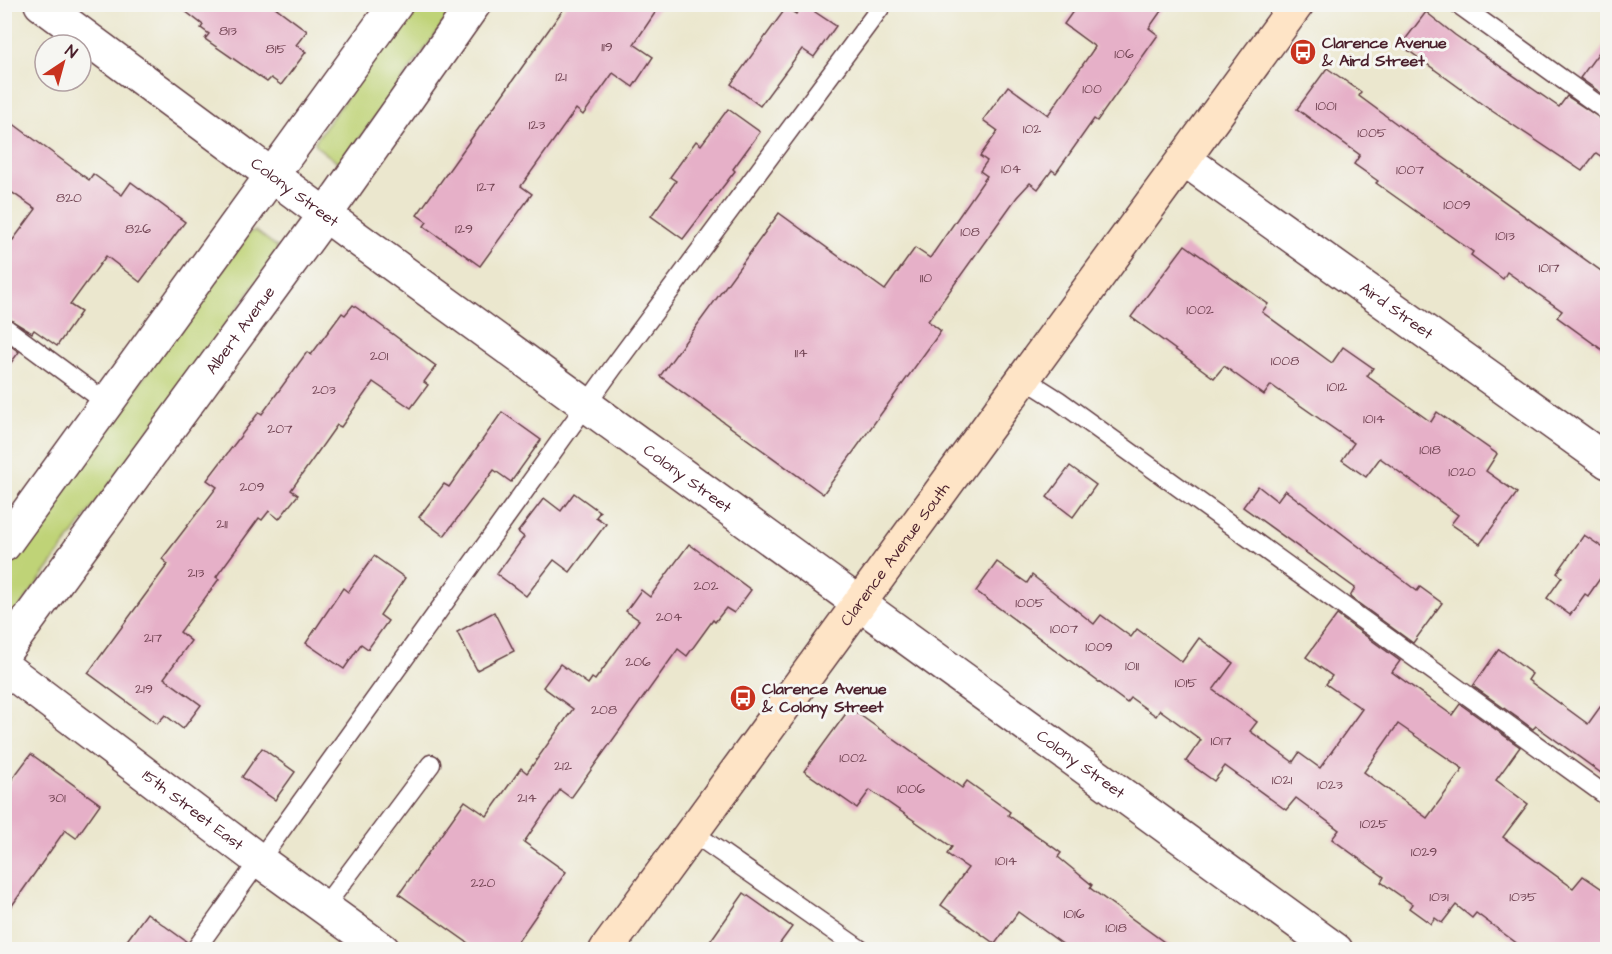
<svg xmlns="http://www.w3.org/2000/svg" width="1612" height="954" viewBox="0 0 1612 954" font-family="'Architects Daughter',sans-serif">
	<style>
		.green { fill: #bfd377; stroke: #847951; stroke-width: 1.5 }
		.building { fill: #e6b0c8; fill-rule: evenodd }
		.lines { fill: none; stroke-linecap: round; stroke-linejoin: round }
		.service-casing { stroke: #623d43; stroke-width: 21 }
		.minor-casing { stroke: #623d43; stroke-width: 36 }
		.secondary-casing { stroke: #623d43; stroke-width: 36 }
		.service { stroke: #fff; stroke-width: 18 }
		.minor { stroke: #fff; stroke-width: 33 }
		.secondary { stroke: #fee4c6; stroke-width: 33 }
		.labels { text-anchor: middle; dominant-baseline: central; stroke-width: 6; stroke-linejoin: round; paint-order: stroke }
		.number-label { font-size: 14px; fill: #714352 }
		.poi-label { font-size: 16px; font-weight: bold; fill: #4a1f2b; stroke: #f6f6f2; text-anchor: start }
		.street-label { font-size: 16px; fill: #4a1f2b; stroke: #f6f6f2 }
	</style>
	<rect width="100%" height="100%" fill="#f6f6f2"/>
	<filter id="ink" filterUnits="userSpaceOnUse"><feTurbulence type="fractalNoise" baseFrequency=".0167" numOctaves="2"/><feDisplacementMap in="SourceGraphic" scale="12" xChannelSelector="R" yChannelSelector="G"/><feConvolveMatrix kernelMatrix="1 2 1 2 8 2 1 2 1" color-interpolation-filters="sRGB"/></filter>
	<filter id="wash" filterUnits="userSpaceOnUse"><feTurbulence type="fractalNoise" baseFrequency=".008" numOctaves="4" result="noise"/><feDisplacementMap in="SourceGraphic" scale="24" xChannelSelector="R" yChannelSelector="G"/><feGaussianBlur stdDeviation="1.35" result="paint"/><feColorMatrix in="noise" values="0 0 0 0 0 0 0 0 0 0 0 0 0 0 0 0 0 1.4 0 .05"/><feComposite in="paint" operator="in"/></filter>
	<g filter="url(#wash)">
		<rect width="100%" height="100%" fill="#ebe7ce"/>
		<g class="green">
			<path d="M414,5H457L344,160L337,162L316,146L315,141Z"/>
			<path d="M256,231L277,247L278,253L15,614L10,615L5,611V568L250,232Z"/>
		</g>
		<g id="blocks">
			<g class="building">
				<path d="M176,4H271L307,31L296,45L306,52L281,85L271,78L267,82L205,39L209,34L201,28L203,25Z"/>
				<path d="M567,4H661L634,44L653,57L633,87L613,73L583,115L576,109L521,186L532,194L480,266L424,226L427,222L417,215Z"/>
				<path d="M803,4L836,26L814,57L802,49L760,106L731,84L786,8L796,14Z"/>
				<path d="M1078,4H1166L1149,28L1158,35L1097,121L1094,119L1056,173L1052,170L1038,189L1030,183L1017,197L928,321L941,331L823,494L660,376L779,213L885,290L915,248L930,258L987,176L980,171L987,161L980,156L998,131L983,120L1008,86L1048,115L1095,47L1064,24Z"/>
				<path d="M1426,12L1455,35L1559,107L1567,96L1608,123V161L1596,153L1582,171L1486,107L1401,45Z"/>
				<path d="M1608,40V98L1580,78Z"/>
				<path d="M1327,68L1361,92L1359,96L1401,127L1608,276V354L1557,317L1562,311L1507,272L1503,279L1471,255L1473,252L1376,183L1378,181L1354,164L1360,155L1297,109Z"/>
				<path d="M728,109L760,132L733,169L735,171L683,239L651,216L676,181L670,177L696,141L701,145Z"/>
				<path d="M4,117L89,180L93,174L122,195L131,182L185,222L140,282L106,256L70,305L81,312L57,346L34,330L32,333L4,316V252L36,209L4,187Z"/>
				<path d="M1185,245L1268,304L1262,312L1332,363L1343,347L1373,368L1367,376L1431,422L1437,412L1497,454L1486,471L1517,493L1480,544L1451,524L1458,515L1380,458L1366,477L1342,460L1354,443L1271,385L1264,395L1224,366L1214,378L1131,317Z"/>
				<path d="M353,305L436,366L424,382L428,385L411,408L373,382L341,427L337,425L291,490L298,495L279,519L269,511L262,520L259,518L216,577L219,579L180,632L191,641L164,678L201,705L183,729L165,715L157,724L88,673L168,564L162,559L217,487L207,480L259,412L262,414L307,352L311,355L342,313L345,315Z"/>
				<path d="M4,341L19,352L4,372Z"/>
				<path d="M502,412L541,440L511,482L494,470L444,536L419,517L444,484L449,487Z"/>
				<path d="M1070,466L1096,485L1073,517L1047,497Z"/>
				<path d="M1258,486L1277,501L1285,490L1417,591L1420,587L1442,603L1413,643L1350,597L1355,588L1243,507Z"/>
				<path d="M574,493L600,512L596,517L606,524L570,572L554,560L526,596L497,574L524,537L518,532L544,498L561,511Z"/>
				<path d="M1584,535L1608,551V567L1588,596L1585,594L1570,615L1547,598L1562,577L1557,573Z"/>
				<path d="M689,544L751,590L734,613L726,608L715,622L713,620L687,656L678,649L571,798L560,790L524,842L566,872L512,950H478L399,894L465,801L487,816L521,768L527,773L573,709L543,687L560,664L588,684L592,678L595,680L639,620L626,611L641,590L650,597Z"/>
				<path d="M374,556L405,578L380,615L388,621L368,649L361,644L344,669L306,643L343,588L348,592Z"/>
				<path d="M997,562L1027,583L1032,575L1094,624L1101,615L1131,637L1137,629L1182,662L1199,638L1233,663L1213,690L1257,722L1250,731L1293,762L1299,753L1320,768L1362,709L1326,684L1332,676L1306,657L1337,615L1400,661L1392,672L1452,715L1460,704L1520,747L1496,780L1528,804L1503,837L1573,888L1583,876L1608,893V950H1526L1476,913L1472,918L1456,905L1442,923L1435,918L1431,924L1409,908L1412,904L1381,882L1384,877L1332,839L1339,830L1296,798L1286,810L1225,766L1214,781L1186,761L1201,740L1160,710L1156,716L1131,698L1127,703L976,591ZM1398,724L1463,769L1427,818L1364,772Z"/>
				<path d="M494,612L514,651L477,670L457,632Z"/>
				<path d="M1499,649L1532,674L1528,680L1588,724L1608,696V778L1536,726L1533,729L1473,686Z"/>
				<path d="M850,708L962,788L967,781L1010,812L1008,815L1061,853L1058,857L1092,885L1090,888L1175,950H1071L1018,912L995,944L941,905L968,868L947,854L952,847L870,790L857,808L804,771Z"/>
				<path d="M262,748L295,772L275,800L242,777Z"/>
				<path d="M31,754L100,804L76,838L65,830L4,917V790Z"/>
				<path d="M744,893L792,927L775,950H704Z"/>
				<path d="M147,913L187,942L184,950H120Z"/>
			</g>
		</g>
	</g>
	<g filter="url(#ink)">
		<use href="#blocks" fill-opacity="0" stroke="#623d43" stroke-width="1.5"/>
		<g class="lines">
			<defs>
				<g id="service">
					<path d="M1458,4L1608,112"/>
					<path d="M4,327L107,403"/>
					<path d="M1025,379L1058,400L1608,797"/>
					<path d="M692,832L861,950"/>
					<path d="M324,907L431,764"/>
					<path d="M195,950L612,369L883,4"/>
				</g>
				<g id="minor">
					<path id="s1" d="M41,4L355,237L1336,950"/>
					<path id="s2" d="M1184,159L1608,462"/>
					<path d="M4,545L396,4"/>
					<path id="s3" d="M4,653L325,215L474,4"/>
					<path id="s4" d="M4,667L260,861L383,950"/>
				</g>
				<g id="secondary">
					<path id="s5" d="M606,950L1297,4"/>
				</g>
			</defs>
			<use href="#service" class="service-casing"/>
			<use href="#minor" class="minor-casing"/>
			<use href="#secondary" class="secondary-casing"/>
			<use href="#service" class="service"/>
			<use href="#minor" class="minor"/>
			<use href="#secondary" class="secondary"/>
		</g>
	</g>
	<defs>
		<symbol id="bus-disc" viewBox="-11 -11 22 22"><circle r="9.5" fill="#c8321e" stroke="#f6f6f2"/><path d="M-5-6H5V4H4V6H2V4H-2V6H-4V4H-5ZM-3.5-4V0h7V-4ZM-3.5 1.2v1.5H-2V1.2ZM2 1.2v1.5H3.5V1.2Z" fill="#fff"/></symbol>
	</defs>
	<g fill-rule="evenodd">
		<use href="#bus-disc" x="1288" y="37" width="30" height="30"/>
		<use href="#bus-disc" x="728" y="683" width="30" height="30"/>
	</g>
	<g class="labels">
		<g class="number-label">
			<text x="228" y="31">813</text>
			<text x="607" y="47">119</text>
			<text x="276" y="49">815</text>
			<text x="1124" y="54">106</text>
			<text x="561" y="77">121</text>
			<text x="1092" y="89">100</text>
			<text x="1326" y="106">1001</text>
			<text x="537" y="125">123</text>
			<text x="1032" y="129">102</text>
			<text x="1372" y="133">1005</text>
			<text x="1011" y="169">104</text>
			<text x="1410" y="170">1007</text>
			<text x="486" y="187">127</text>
			<text x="69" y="198">820</text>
			<text x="1457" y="205">1009</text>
			<text x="138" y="229">826</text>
			<text x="464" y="229">129</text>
			<text x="970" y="232">108</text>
			<text x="1505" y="236">1013</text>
			<text x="1549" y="268">1017</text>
			<text x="926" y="278">110</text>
			<text x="1200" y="310">1002</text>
			<text x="801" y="353">114</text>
			<text x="379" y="356">201</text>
			<text x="1285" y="361">1008</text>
			<text x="1337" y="387">1012</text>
			<text x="324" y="390">203</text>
			<text x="1374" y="419">1014</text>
			<text x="280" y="429">207</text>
			<text x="1430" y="450">1018</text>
			<text x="1462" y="472">1020</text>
			<text x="252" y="487">209</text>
			<text x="222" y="524">211</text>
			<text x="196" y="573">213</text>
			<text x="706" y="586">202</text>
			<text x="1030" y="603">1005</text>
			<text x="669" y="617">204</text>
			<text x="1064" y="629">1007</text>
			<text x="153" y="638">217</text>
			<text x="1099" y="647">1009</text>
			<text x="638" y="662">206</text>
			<text x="1132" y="666">1011</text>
			<text x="1186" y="683">1015</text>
			<text x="144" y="689">219</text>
			<text x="604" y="710">208</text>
			<text x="1221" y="741">1017</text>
			<text x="853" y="758">1002</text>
			<text x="563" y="766">212</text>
			<text x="1282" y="780">1021</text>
			<text x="1330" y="785">1023</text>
			<text x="911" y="789">1006</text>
			<text x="57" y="798">301</text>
			<text x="527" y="798">214</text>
			<text x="1374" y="824">1025</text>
			<text x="1424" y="852">1029</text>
			<text x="1006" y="861">1014</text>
			<text x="483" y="883">220</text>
			<text x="1439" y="897">1031</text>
			<text x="1523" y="897">1035</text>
			<text x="1074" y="914">1016</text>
			<text x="1116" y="928">1018</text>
		</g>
		<g class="poi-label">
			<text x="1322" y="43">Clarence Avenue<tspan x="1322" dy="18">&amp; Aird Street</tspan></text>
			<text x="762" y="689">Clarence Avenue<tspan x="762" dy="18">&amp; Colony Street</tspan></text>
		</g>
		<g class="street-label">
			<text stroke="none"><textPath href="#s1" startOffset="316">Colony Street</textPath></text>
			<text stroke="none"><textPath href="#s2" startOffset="261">Aird Street</textPath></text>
			<text stroke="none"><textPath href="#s3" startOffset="400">Albert Avenue</textPath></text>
			<text stroke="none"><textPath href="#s1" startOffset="802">Colony Street</textPath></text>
			<text stroke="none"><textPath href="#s5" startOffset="490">Clarence Avenue South</textPath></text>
			<text stroke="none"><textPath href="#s1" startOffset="1288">Colony Street</textPath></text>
			<text stroke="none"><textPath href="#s4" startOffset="237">15th Street East</textPath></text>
		</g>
	</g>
	<rect width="1612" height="954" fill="none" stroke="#f6f6f2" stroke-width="24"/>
	<g transform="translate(63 63) rotate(36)"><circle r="28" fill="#f6f6f2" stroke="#b1a0a2" stroke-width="1.5"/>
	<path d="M0-4.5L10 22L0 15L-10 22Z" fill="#c8321e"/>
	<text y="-9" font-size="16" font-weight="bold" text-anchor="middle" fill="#4a1f2b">N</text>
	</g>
</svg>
